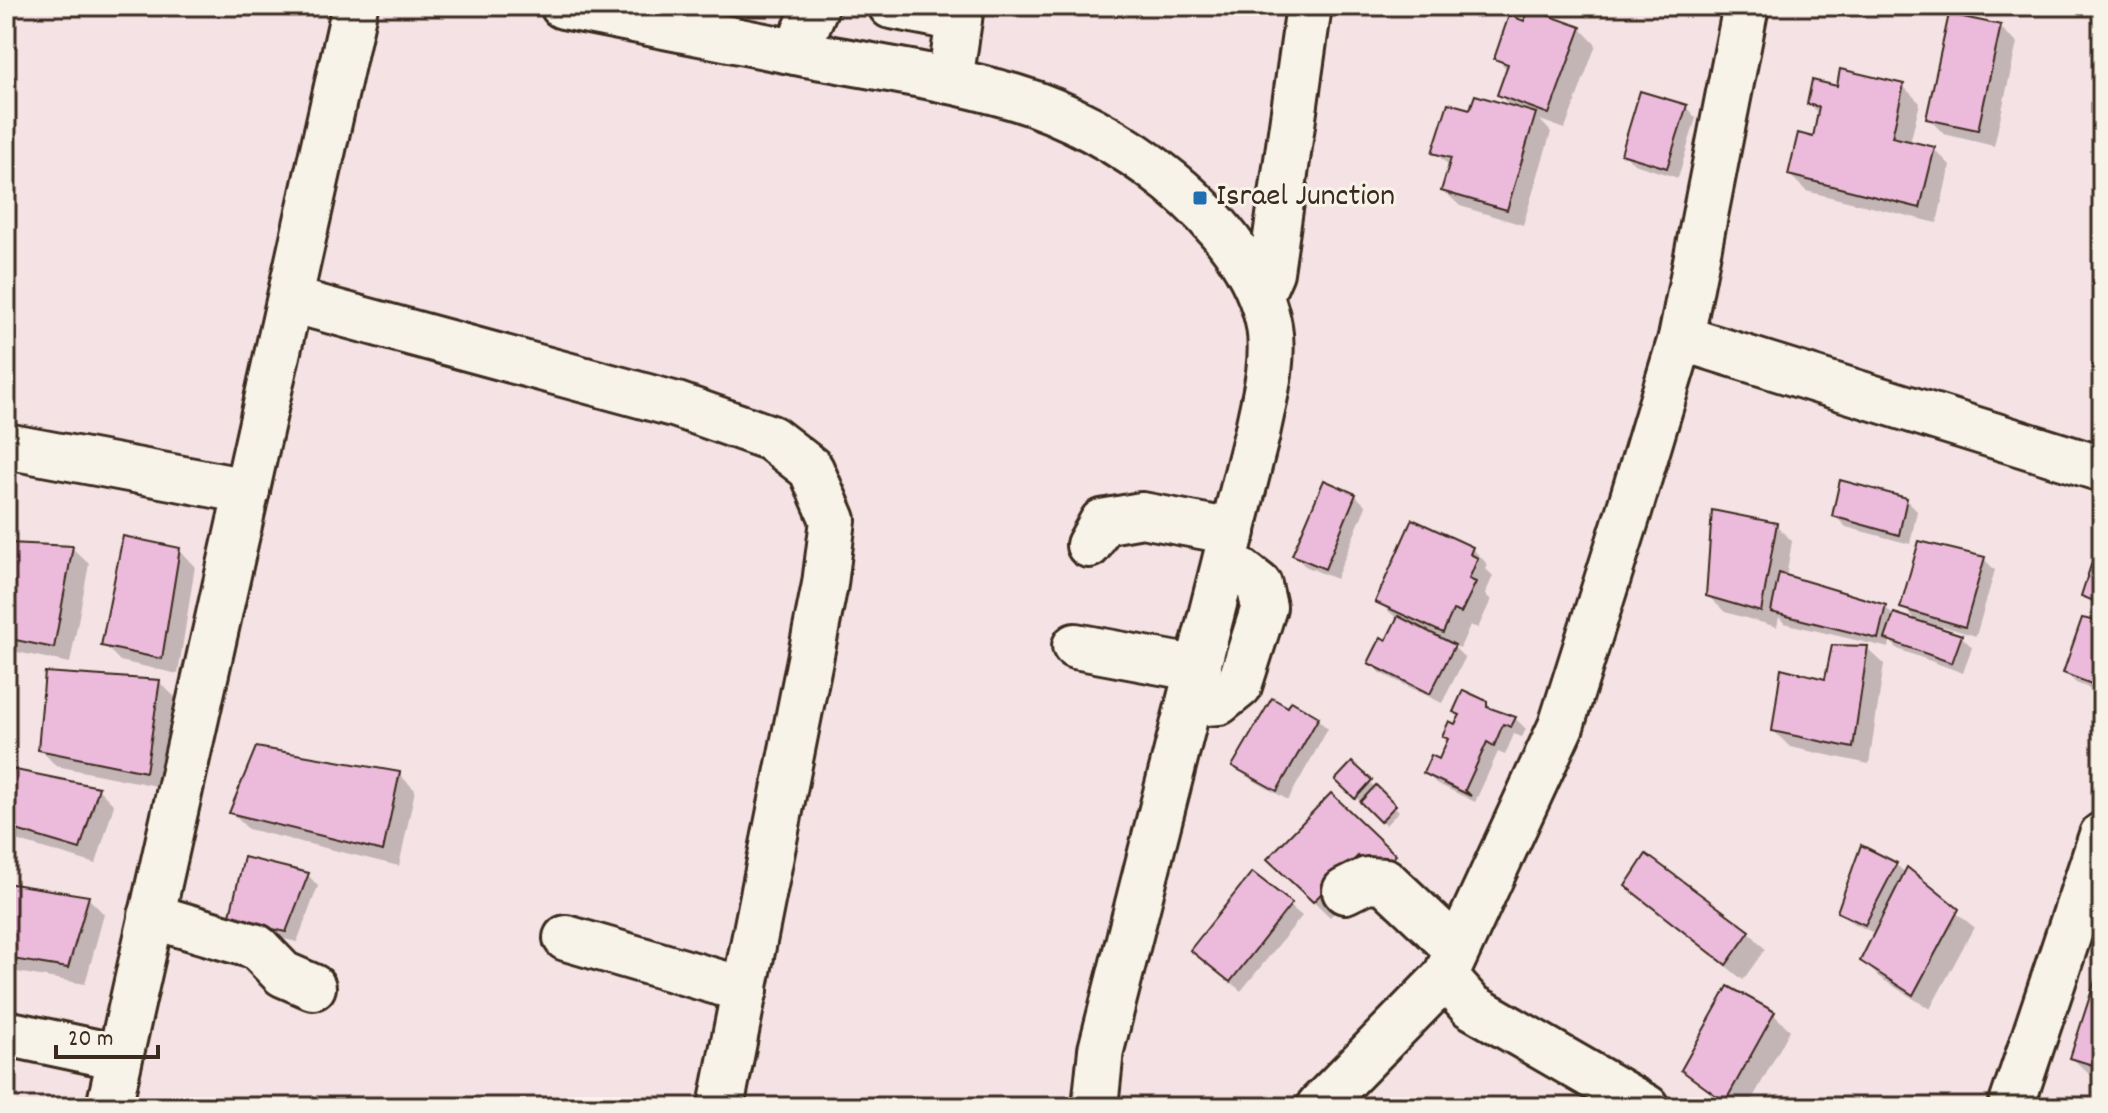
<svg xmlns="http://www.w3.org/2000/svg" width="2108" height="1113" viewBox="0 0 2108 1113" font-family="Dekko,sans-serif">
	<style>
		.shadow { fill: #0003 }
		.building { fill: #ecbbdb; stroke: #3b2a1e; stroke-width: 2 }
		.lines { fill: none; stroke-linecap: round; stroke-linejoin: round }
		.minor-casing { stroke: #3b2a1e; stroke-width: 50 }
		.minor { stroke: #f7f3e8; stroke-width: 44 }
		.poi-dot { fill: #1f6fb2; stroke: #f7f3e8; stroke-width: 3 }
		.labels { text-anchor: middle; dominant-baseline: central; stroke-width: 6; stroke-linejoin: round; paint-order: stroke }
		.poi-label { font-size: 32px; fill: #3b2a1e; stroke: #f7f3e8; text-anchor: start }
	</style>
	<rect width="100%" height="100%" fill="#f4e2e4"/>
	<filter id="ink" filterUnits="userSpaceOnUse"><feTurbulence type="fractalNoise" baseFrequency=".0125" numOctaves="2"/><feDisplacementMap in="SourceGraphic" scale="16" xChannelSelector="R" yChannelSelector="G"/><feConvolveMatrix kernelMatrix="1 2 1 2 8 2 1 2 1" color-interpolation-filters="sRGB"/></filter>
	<g filter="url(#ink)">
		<g class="shadow">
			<path d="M1525,23L1580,28L1596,45L1565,129L1540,120L1551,132L1523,225L1460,206L1443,190L1450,167L1435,152L1472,112L1513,108L1499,95L1508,70L1496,58Z"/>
			<path d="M2000,27L2017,43L1994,146L1944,134L1928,118Z"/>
			<path d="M1903,86L1920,103L1910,143L1934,149L1950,165L1937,223L1806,191L1790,175L1814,139L1820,115L1809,104L1838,88Z"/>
			<path d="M1686,107L1696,118L1678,178L1634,164L1623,153Z"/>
			<path d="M1355,495L1366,506L1336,579L1305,566L1294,555Z"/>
			<path d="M1906,500L1917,511L1910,544L1846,527L1835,516Z"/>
			<path d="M1776,525L1792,541L1786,577L1884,606L1893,615L1918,623L1903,607L1984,559L1995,570L1976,636L1942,626L1941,630L1961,636L1972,647L1963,673L1898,649L1890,641L1889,648L1784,623L1779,617L1777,627L1725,612L1708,596Z"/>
			<path d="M2102,537V610L2083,596Z"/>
			<path d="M10,545L72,548L89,564L70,663L17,652L6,641Z"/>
			<path d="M1472,548L1488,565L1486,569L1493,576L1485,594L1491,600L1478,628L1470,625L1460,648L1452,645L1465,658L1442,703L1381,673L1370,662L1387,642L1399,620L1377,601Z"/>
			<path d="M179,550L195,566L178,674L120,661L104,645Z"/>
			<path d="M2102,624V693L2076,683L2065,672Z"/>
			<path d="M1867,648L1884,664L1869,764L1790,747L1774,731Z"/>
			<path d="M159,682L176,698L162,787L56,766L40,749Z"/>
			<path d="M1486,703L1496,712L1515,718L1526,729L1522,737L1514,734L1505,755L1498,752L1475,802L1436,783L1425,772L1440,761L1450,741L1444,735L1456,727L1461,717L1455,711Z"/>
			<path d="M1289,710L1317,719L1328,729L1288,800L1246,776L1235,765Z"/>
			<path d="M1352,765L1399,811L1386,825L1337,780Z"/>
			<path d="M6,770L98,789L114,805L96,864L6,837Z"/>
			<path d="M399,774L415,790L399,866L248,829L231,812Z"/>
			<path d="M1331,796L1411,873L1395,889L1376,870L1330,917L1270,859Z"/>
			<path d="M1896,865L1974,927L1930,1009L1879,977L1863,961L1876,934L1851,922L1840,911Z"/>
			<path d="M308,875L318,886L297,942L242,929Z"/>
			<path d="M1252,875L1302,916L1241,991L1192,950Z"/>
			<path d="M6,885L88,898L104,914L85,984L6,970Z"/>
			<path d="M1627,886L1749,932L1765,949L1743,980Z"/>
			<path d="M2102,965V1078L2089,1074L2072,1058Z"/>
			<path d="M1773,1014L1790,1030L1748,1107H1729L1684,1070Z"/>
		</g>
		<g class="building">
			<path d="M1528,8L1581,27L1549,114L1497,95L1508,64L1494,59L1509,15L1524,21Z"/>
			<path d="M1949,14L2001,25L1978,130L1926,119Z"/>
			<path d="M1840,69L1904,84L1892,137L1935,147L1920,208L1788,175L1798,133L1813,137L1819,107L1807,104L1812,80L1837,86Z"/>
			<path d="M1640,91L1687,105L1667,168L1621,154Z"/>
			<path d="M1475,95L1536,113L1507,210L1441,191L1451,158L1432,153L1448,103L1470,109Z"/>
			<path d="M1324,480L1356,494L1325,569L1292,555Z"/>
			<path d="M1840,480L1907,498L1899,535L1832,516Z"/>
			<path d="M1712,510L1777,523L1761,612L1706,596Z"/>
			<path d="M1412,519L1473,547L1470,554L1478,558L1469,579L1476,582L1461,613L1453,610L1443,633L1375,602Z"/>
			<path d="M2102,531V604L2081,596Z"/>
			<path d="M123,536L180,548L162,659L101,646Z"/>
			<path d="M1919,541L1985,557L1965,627L1900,608Z"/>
			<path d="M8,543L73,546L54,648L6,638Z"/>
			<path d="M1779,573L1886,605L1878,639L1771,612Z"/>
			<path d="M1894,613L1962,635L1952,663L1885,639Z"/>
			<path d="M1398,616L1455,645L1430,694L1368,663L1381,637L1386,640Z"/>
			<path d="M2082,618L2102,622V688L2063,673Z"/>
			<path d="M1832,645L1868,646L1853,748L1772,731L1781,668L1825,679Z"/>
			<path d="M45,672L160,680L146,772L38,750Z"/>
			<path d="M1463,690L1487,701V707L1516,717L1511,727L1503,724L1494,746L1487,742L1465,790L1471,796L1423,773L1431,755L1439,759L1448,739L1442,736L1449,721L1455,724L1460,715L1453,712Z"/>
			<path d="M1272,698L1288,707L1291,701L1319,717L1277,791L1232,766Z"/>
			<path d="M256,747L400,772L383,851L229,813Z"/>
			<path d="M1352,762L1372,780L1355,799L1335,780Z"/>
			<path d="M6,768L99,787L80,849L6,827Z"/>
			<path d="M1376,785L1396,805L1380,822L1360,802Z"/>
			<path d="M1331,793L1396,855L1378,874L1358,856L1313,902L1267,859Z"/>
			<path d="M1861,845L1897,863L1865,925L1837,912Z"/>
			<path d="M1646,854L1750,931L1726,965L1625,886Z"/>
			<path d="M244,857L309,873L286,932L229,919Z"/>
			<path d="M1907,867L1959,909L1913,995L1860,961Z"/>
			<path d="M1252,872L1292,903L1230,982L1190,950Z"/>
			<path d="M6,883L89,896L68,968L6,958Z"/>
			<path d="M2102,959V1068L2070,1058Z"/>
			<path d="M1728,986L1775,1012L1725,1102L1681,1070Z"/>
		</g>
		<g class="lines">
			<defs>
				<g id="minor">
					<path d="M563,6C641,21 718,37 795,52C868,66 943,76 1014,97C1113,126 1249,219 1269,326C1275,362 1264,399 1257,434L1101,1050L1095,1107"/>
					<path d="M891,6L959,19"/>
					<path d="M796,52L816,6"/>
					<path d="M950,81L961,6"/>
					<path d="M1261,295L1271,272L1309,6"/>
					<path d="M291,300L677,405L771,438L811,469L833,520L825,584L721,1107"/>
					<path d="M1681,338L2102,469"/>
					<path d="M6,446L247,491"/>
					<path d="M1089,545L1102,522L1142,515L1233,532"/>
					<path d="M1075,646L1199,669"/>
					<path d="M1190,704L1219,702L1239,686L1264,607L1259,585L1227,560"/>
					<path d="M1345,891L1367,880L1385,881L1457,949"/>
					<path d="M151,916L257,947L283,974L313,987"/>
					<path d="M566,938L745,990"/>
					<path d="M6,1033L119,1057"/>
					<path d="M1319,1106L1445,977"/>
					<path d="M109,1107L355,6"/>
					<path d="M1646,1107L1471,1006L1445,977L1561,726L1629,511L1681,338L1746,6"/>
					<path d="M2011,1107L2102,835"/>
				</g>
			</defs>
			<use href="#minor" class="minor-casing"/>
			<use href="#minor" class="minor"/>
		</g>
	</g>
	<rect class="poi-dot" x="1192" y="190" width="16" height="16" rx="4"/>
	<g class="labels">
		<g class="poi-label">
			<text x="1216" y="198">Israel Junction</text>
		</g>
	</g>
	<rect width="2108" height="1113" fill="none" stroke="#f7f3e8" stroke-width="32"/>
	<rect x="16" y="16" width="2076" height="1081" fill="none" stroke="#3b2a1e" stroke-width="3" filter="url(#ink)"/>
	<path d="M56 1045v12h102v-12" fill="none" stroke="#3b2a1e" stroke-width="4"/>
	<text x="68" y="1045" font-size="24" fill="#3b2a1e" stroke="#f7f3e8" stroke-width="6" paint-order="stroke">20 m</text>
</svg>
